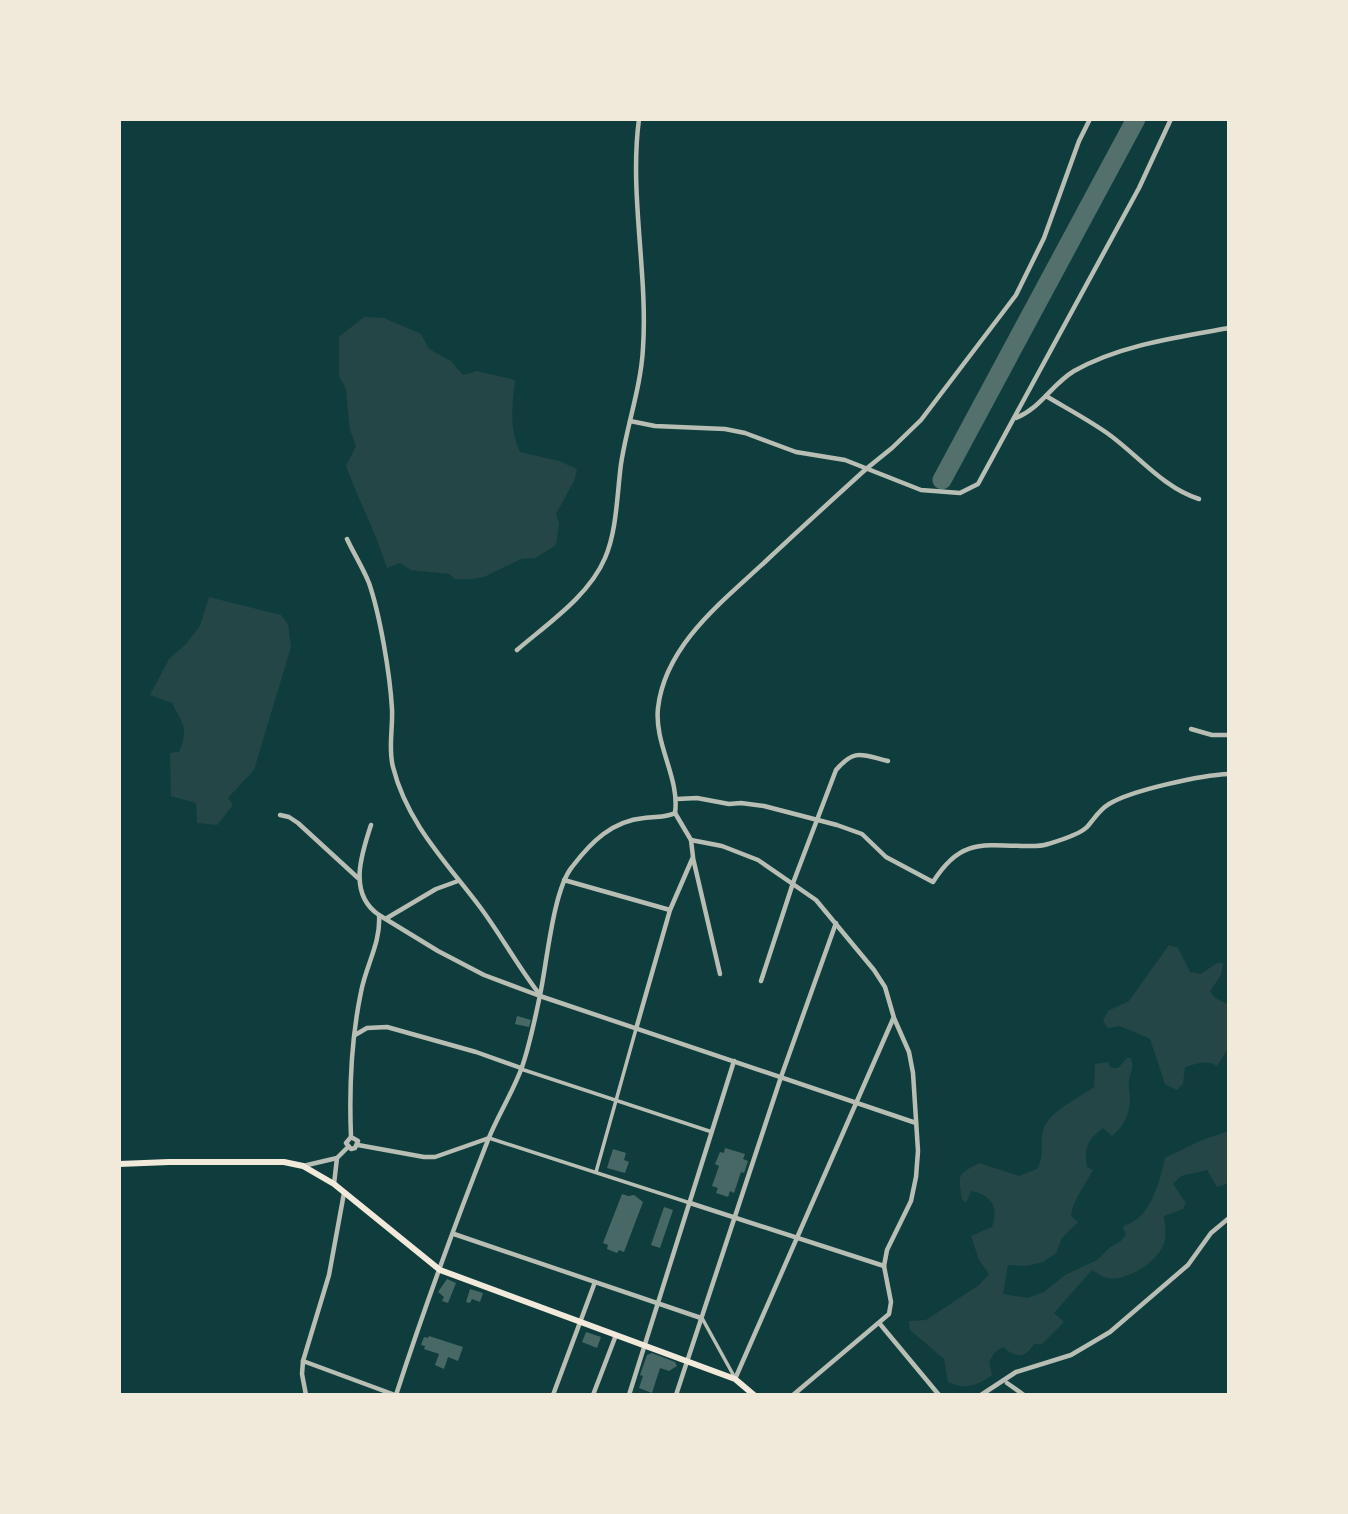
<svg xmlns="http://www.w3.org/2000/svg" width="1348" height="1514" viewBox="0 0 1348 1514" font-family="Mulish,sans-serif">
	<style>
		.green { fill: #244646 }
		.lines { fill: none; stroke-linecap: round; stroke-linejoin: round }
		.taxiway { stroke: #53706d; stroke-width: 19 }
		.building { fill: #486865 }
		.pedestrian { stroke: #b8beb3; stroke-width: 3.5 }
		.minor { stroke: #b8beb3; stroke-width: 4.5 }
		.secondary { stroke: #f1e9da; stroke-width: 6 }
	</style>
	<rect width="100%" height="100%" fill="#0f3d3e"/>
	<g class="green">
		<path d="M364,317L384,318L421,334L429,349L451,361L463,375L477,371L515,380C512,406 509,428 520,452L559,461L577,469L574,481L556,514L559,524L556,545L535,558L521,559L484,577L471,579H455L449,574L411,570L400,563L387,568C376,533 359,501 346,466L356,446L350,430L346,389L339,376V337Z"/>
		<path d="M209,597L281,615L288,624L291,647L254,770L228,798L233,805L217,825L197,823L196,803L171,796L170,753L179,752C189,729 183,724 172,703L150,695L169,659L186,644L200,626Z"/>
		<path d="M1169,945L1178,948L1190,972L1201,974L1217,963H1223L1221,975L1210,991L1215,998L1229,1005V1047L1217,1066C1207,1059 1196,1064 1185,1067L1183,1084L1177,1090L1165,1084L1150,1039L1120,1026L1108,1028L1103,1021L1108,1011L1129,1001Z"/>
		<path d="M1127,1058H1131C1134,1067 1131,1072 1129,1080C1128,1086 1130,1091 1130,1097C1130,1114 1124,1126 1112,1136L1103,1128C1087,1140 1084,1148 1087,1167L1093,1170C1085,1186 1073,1199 1071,1216L1078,1222L1062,1238L1056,1253L1043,1262L1027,1266L1008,1265L1003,1294L1028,1298L1044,1292L1065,1275L1097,1260L1109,1248L1121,1241L1126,1234L1123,1228L1125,1225C1150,1220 1160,1180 1165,1158L1202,1140L1229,1131V1180L1226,1184L1217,1187L1207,1170L1181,1176L1173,1184L1186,1203L1183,1209L1164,1216C1165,1224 1166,1232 1165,1239C1162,1260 1127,1282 1107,1278C1102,1277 1096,1272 1092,1270L1054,1313L1064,1322L1042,1344H1034C1025,1359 1016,1358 1003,1347L995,1352L989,1362L992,1375C977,1386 965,1390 948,1382L944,1359L910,1330L909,1321L926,1320L979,1285L989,1274L979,1260L971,1236L992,1227C999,1207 992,1195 971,1191L966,1203L962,1199C958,1175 957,1175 979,1163L1019,1176L1037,1169C1045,1152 1040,1152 1042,1136C1044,1112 1077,1100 1094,1087L1095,1064L1108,1062L1111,1068H1118Z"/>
	</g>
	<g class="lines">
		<path class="taxiway" d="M942,480L1136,119"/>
	</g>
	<g class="building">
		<path d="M517,1016L531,1020L529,1027L515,1024Z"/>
		<path d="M725,1148L745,1154L743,1159L748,1161L744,1173L741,1172L734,1193L730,1191L728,1197L716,1193L718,1188L712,1186L719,1166L715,1164L720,1152L724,1153Z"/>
		<path d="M613,1149L626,1153L624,1160L629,1162L625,1173L607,1168Z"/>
		<path d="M622,1194L628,1196L634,1195L643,1202L624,1252L619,1250L617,1253L607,1249L608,1245L603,1243Z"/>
		<path d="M664,1207L673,1210L660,1248L651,1245Z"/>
		<path d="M447,1279L456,1283L448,1303L442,1301L444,1297L438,1292Z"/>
		<path d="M470,1289L483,1293L480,1302L472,1299L470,1303L466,1302Z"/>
		<path d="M586,1332L601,1337L597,1348L582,1342Z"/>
		<path d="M429,1336L463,1347L458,1361L448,1357L444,1369L435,1365L439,1354L424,1349L425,1346L421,1345L424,1337L428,1338Z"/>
		<path d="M652,1353L675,1362L677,1366L669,1371L660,1368L652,1393L639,1388L643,1376L640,1375L647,1355Z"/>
	</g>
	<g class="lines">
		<g class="pedestrian">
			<path d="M521,1069L712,1132"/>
			<path d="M489,1138L690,1203"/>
			<path d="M596,1172L636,1029"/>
			<path d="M702,1318L735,1378"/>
		</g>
		<g class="minor">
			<path d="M1046,396C1066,408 1087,419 1107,433C1137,454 1163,488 1199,499"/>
			<path d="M1016,418C1041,408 1051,385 1074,371C1120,345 1178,337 1229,328"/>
			<path d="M630,421L655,426L725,429L745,433L796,452L845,460L921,490L960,493L978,484L1139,188L1171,119"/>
			<path d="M347,539C354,554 363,568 369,583C380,615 390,674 392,709C393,729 388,748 393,767C407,823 446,862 480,907C501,935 518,967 540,995"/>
			<path d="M517,650C547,624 589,596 605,558C617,530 617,494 621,464C627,425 641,387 643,348C648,273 629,194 639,119"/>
			<path d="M1191,729L1212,735H1229"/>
			<path d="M677,799L697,798L729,804L741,803L764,806L837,825L862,834L886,857L933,882C958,842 978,844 1021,846C1030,846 1039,847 1048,844C1058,841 1079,835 1087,827C1094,819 1099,810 1109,804C1132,790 1202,775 1229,774"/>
			<path d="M675,813L691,840L722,846L758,860L816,900L874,970L885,987L894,1018L909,1052L913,1073L918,1151L916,1177L911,1201L887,1250L884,1266"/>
			<path d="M280,815L289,817L298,823L358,878"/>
			<path d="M693,858L720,974"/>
			<path d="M564,880L670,910"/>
			<path d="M379,915L438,951L484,975L540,996L916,1123"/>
			<path d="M387,918L436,889L458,881"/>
			<path d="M761,981L793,883L836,770C855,748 862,755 888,761"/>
			<path d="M636,1029L670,910L693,857L691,840"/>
			<path d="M355,1035L367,1028L387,1027L476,1052L521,1068"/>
			<path d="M351,1137L358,1141L355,1148L351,1149L346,1143L351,1137C349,1088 351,1040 361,992C366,965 381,943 379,915C348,894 361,855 371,825"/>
			<path d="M358,1145L424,1157H435L489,1138"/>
			<path d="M303,1166L337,1158L348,1147"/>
			<path d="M334,1184L337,1158"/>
			<path d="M344,1193L329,1275L303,1361L395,1395"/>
			<path d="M690,1203L884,1266L891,1302L889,1314L793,1395"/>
			<path d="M454,1234L701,1318"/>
			<path d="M880,1324L939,1395"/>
			<path d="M303,1361L302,1374L306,1395"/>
			<path d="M735,1379L893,1019"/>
			<path d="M1007,1383L1024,1395"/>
			<path d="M396,1395C424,1309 455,1224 488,1140C498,1115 513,1092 522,1067C530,1044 535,1019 540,995C547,963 553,890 572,867C591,842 612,821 644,818C655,816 666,818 675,813C680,778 654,744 658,708C665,645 723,601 767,560C799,530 833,499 866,469L892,448L921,420L1016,295L1044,238L1079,141L1090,119"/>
			<path d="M553,1395L595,1282"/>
			<path d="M593,1395L616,1335"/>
			<path d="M629,1395L734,1061"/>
			<path d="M676,1395L781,1077L836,923"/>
			<path d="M981,1395L1016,1372L1071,1355L1110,1332L1188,1265L1211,1233L1229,1218"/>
		</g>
		<path class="secondary" d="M119,1164L169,1162H284L303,1166L334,1184L440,1270L735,1379L754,1395"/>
	</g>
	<rect width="1348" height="1514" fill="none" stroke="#f1e9da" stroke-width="242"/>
</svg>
